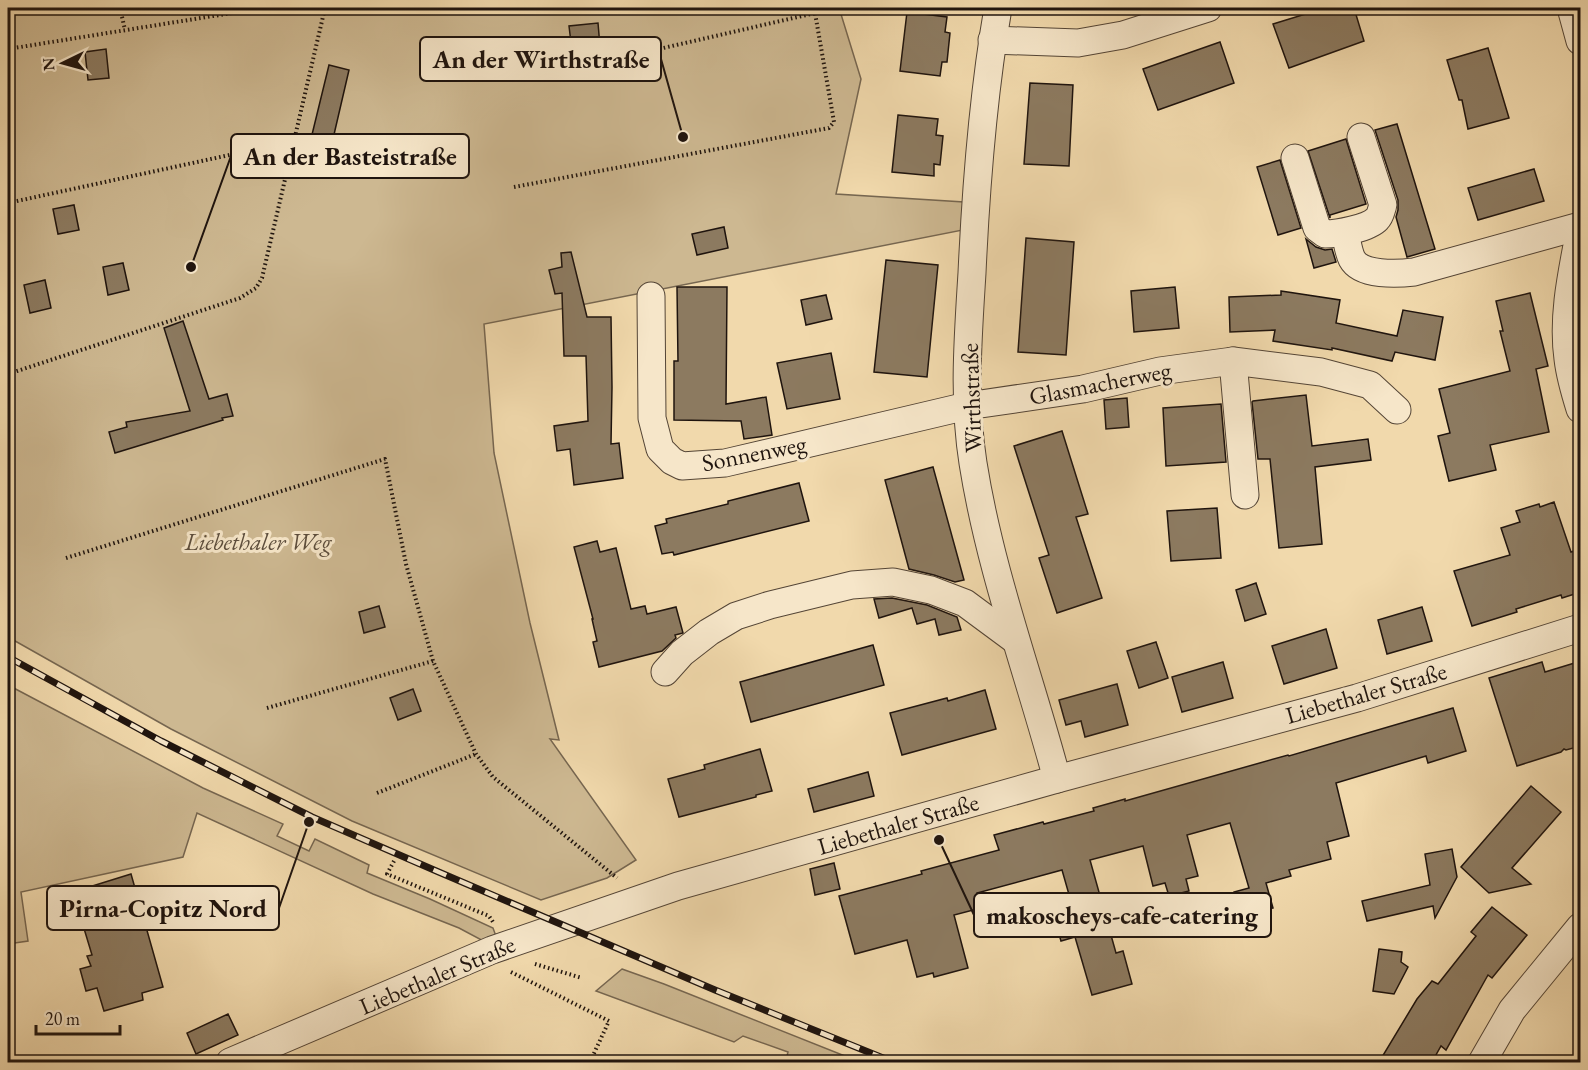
<svg xmlns="http://www.w3.org/2000/svg" width="1588" height="1070" viewBox="0 0 1588 1070" font-family="'EB Garamond',serif">
	<style>
		.green { fill: #cdb891; stroke: #766650; stroke-width: 1.5 }
		.building { fill: #8c7a60; stroke: #1f140e; stroke-width: 1.5 }
		.lines { fill: none; stroke-linecap: round; stroke-linejoin: round }
		.minor-casing { stroke: #544536; stroke-width: 29 }
		.path { stroke: #1f140e; stroke-width: 4; stroke-dasharray: 1.5 3; stroke-linecap: butt }
		.minor { stroke: #f6e6c9; stroke-width: 27 }
		.rail-casing { stroke: #1f140e; stroke-width: 7 }
		.rail { stroke: #f6e6c9; stroke-width: 4.5; stroke-dasharray: 14; stroke-linecap: butt }
		.labels { text-anchor: middle; dominant-baseline: central; stroke-width: 6; stroke-linejoin: round; paint-order: stroke }
		.street-label { font-size: 24px; fill: #1f140e; stroke: #f6e6c9 }
		.park-label { font-size: 24px; font-style: italic; fill: #5c4d3c; stroke: #f6e6c9 }
		.leader { fill: none; stroke: #1f140e; stroke-width: 2 }
		.callout-dot { fill: #1f140e; stroke: #f6e6c9; stroke-width: 2 }
		.callout { fill: #f6e6c9; stroke: #1f140e; stroke-width: 2 }
		.callout-label { font-size: 26px; text-anchor: middle; font-weight: bold; fill: #1f140e }
	</style>
	<rect width="100%" height="100%" fill="#f1d9ac"/>
	<filter id="stains"><feTurbulence type="fractalNoise" baseFrequency=".00333" numOctaves="4"/><feColorMatrix values="0 0 0 0 .2 0 0 0 0 .09 0 0 0 0 .02 0 0 0 .5 -.17"/></filter>
	<radialGradient id="worn" r=".72"><stop offset=".6" stop-color="#630" stop-opacity="0"/><stop offset="1" stop-color="#630" stop-opacity=".3"/></radialGradient>
	<g class="green">
		<path d="M8,8H849L840,11L861,79L836,194L964,202L963,230L484,324L494,453L530,623L559,740L550,739L636,860L607,878L541,900L352,821L171,729L8,637Z"/>
		<path d="M8,685L203,788L283,824L277,836L309,851L315,839L369,865L367,873L430,899L493,928L497,939L487,943L459,928L373,894L197,813L183,857L21,892L28,941L8,944Z"/>
		<path d="M622,969L664,984L860,1062H793L786,1060L788,1052L743,1036L734,1042L596,991Z"/>
	</g>
	<g class="building">
		<path d="M1325,8H1354L1364,41L1289,68L1273,24Z"/>
		<path d="M907,12L947,17L945,32L950,33L947,62H942L940,76L900,71Z"/>
		<path d="M598,23L602,70L575,76L569,26Z"/>
		<path d="M1220,42L1234,83L1158,110L1143,69Z"/>
		<path d="M1488,48L1509,118L1468,129L1462,100H1459L1447,60Z"/>
		<path d="M106,49L109,78L88,80L85,52Z"/>
		<path d="M329,65L349,70L329,156L308,151Z"/>
		<path d="M1030,83L1073,85L1069,166L1024,164Z"/>
		<path d="M898,115L938,119L936,135L943,136L940,165L934,164V176L892,172Z"/>
		<path d="M1397,124L1435,249L1407,257L1396,217L1398,210V200L1375,130Z"/>
		<path d="M1346,139L1366,204L1330,215V218L1308,151Z"/>
		<path d="M1280,160L1301,228L1278,235L1257,167Z"/>
		<path d="M1534,169L1544,201L1478,220L1468,188Z"/>
		<path d="M74,205L79,230L58,234L53,209Z"/>
		<path d="M724,227L728,248L697,255L692,234Z"/>
		<path d="M1026,238L1074,242L1066,355L1018,352Z"/>
		<path d="M1306,239L1316,247L1325,250L1332,249L1336,262L1314,268Z"/>
		<path d="M571,252L587,317H611L612,387L611,444L619,443L623,478L574,485L570,449L557,451L554,426L588,421L586,356H564L562,293L555,294L549,270L562,267L561,253Z"/>
		<path d="M886,260L938,265L927,377L874,372Z"/>
		<path d="M123,263L129,290L108,295L103,267Z"/>
		<path d="M45,280L51,308L30,313L24,285Z"/>
		<path d="M677,287H727L726,404L766,397L772,435L744,439L741,421L674,420V361H678Z"/>
		<path d="M1175,287L1179,328L1134,332L1131,291Z"/>
		<path d="M1281,291L1340,300L1336,323L1397,336L1403,310L1443,317L1435,360L1395,352L1392,361L1332,348V350L1273,341L1275,330L1230,332L1229,297L1281,295Z"/>
		<path d="M1530,293L1548,366L1536,369L1549,432L1490,445L1496,470L1449,481L1438,436L1450,433L1439,389L1510,371L1500,331H1503L1496,301Z"/>
		<path d="M826,295L832,319L806,325L801,300Z"/>
		<path d="M183,321L209,399L227,394L233,416L222,418L223,420L115,453L109,432L127,427L126,422L190,411L164,328Z"/>
		<path d="M831,353L840,399L787,409L777,363Z"/>
		<path d="M1306,395L1312,446L1368,439L1371,460L1315,467L1322,544L1279,548L1270,459H1258L1252,402L1253,401Z"/>
		<path d="M1127,398L1129,427L1106,429L1104,400Z"/>
		<path d="M1221,404L1226,462L1166,466L1163,408Z"/>
		<path d="M1062,431L1088,514L1076,517L1102,598L1057,613L1039,558L1049,555L1014,446Z"/>
		<path d="M933,467L964,580L955,582L934,575L909,569L885,480Z"/>
		<path d="M799,483L809,521L674,555L673,552L662,554L655,526L667,523L666,519L728,504V501Z"/>
		<path d="M1554,502L1571,552L1581,549V592L1562,598L1561,595L1516,609L1517,612L1472,626L1454,571L1510,555L1501,528L1520,522L1516,511L1539,504L1540,507Z"/>
		<path d="M1217,508L1221,558L1171,561L1167,511Z"/>
		<path d="M597,541L600,552L616,548L631,609L645,606L647,614L676,607L683,633L675,635L676,638L662,651L599,667L593,642L597,641L592,619H593L574,547Z"/>
		<path d="M1256,583L1266,614L1245,621L1236,590Z"/>
		<path d="M892,598L927,605L957,617L961,630L939,635L935,619L917,624L912,608L879,618L874,599Z"/>
		<path d="M379,606L385,627L364,633L359,612Z"/>
		<path d="M1422,607L1432,641L1387,654L1378,620Z"/>
		<path d="M1326,629L1337,668L1284,684L1272,646Z"/>
		<path d="M1156,642L1168,678L1139,688L1127,651Z"/>
		<path d="M873,645L884,685L751,722L740,682Z"/>
		<path d="M1581,661V746L1566,750L1564,749L1561,752L1517,766L1489,678L1542,662L1545,672Z"/>
		<path d="M1223,662L1233,698L1182,712L1172,677Z"/>
		<path d="M1117,684L1128,725L1085,737L1081,721L1066,725L1059,700Z"/>
		<path d="M413,689L421,711L398,720L390,698Z"/>
		<path d="M985,690L996,729L902,755L890,713L947,698L948,701Z"/>
		<path d="M1453,708L1466,751L1428,763L1426,756L1336,783L1349,836L1327,842L1331,859L1289,870L1291,876L1266,883L1273,908L1240,917L1234,892L1249,888L1230,823L1187,835L1198,876L1186,879L1189,891L1169,896L1165,883L1153,886L1143,846L1090,860L1116,953L1123,951L1132,984L1092,995L1075,937L1061,941L1054,917L1074,912L1062,870L977,893L981,908L954,915L968,968L934,977L933,973L917,977L907,940L855,954L839,896L922,874L921,871L999,850L994,835L1043,822L1044,824L1094,811L1093,808L1125,799V801L1288,755L1289,756Z"/>
		<path d="M760,749L772,791L756,795V797L679,817L668,779L705,769L704,765Z"/>
		<path d="M868,772L874,796L814,812L808,789Z"/>
		<path d="M1531,786L1561,812L1512,868L1531,884L1489,893L1461,867Z"/>
		<path d="M1452,849L1457,877L1435,918L1433,906L1367,921L1362,901L1430,885L1425,854Z"/>
		<path d="M834,863L840,889L815,895L810,869Z"/>
		<path d="M131,874L163,987L142,993L143,1000L104,1011L97,988L86,991L80,969L91,966L87,956L92,955L73,892Z"/>
		<path d="M1492,907L1527,935L1492,978L1488,975L1446,1050L1441,1046L1432,1062H1379L1417,999L1432,981L1438,984L1476,936L1471,932Z"/>
		<path d="M1379,949L1402,952L1401,962L1408,967L1394,994L1373,991Z"/>
		<path d="M228,1014L238,1035L196,1054L187,1033Z"/>
	</g>
	<g class="lines">
		<defs>
			<g id="minor">
				<path d="M998,8C983,95 976,185 972,273C968,337 963,400 973,463C990,571 1029,674 1057,779"/>
				<path d="M1571,8L1580,41"/>
				<path d="M992,40L1078,43L1123,35L1208,8"/>
				<path d="M1295,158L1317,228L1325,234C1337,234 1369,228 1377,219C1381,215 1381,210 1383,205L1361,137"/>
				<path d="M1580,230C1572,272 1562,316 1568,359C1570,376 1575,393 1580,409"/>
				<path d="M1345,232C1347,240 1348,251 1352,259C1361,276 1398,274 1414,272L1580,226"/>
				<path d="M651,296L652,418L660,449L672,461L682,466L725,463L967,406L1083,389L1160,371L1233,361L1321,372L1370,385L1397,410"/>
				<path d="M1233,361L1245,495"/>
				<path d="M665,672L682,653L709,632L736,616L770,605L852,585L893,582L931,590L965,603L1015,640"/>
				<path d="M230,1062L492,950L678,886L1057,779L1357,698L1580,628"/>
				<path d="M1482,1062L1512,1010L1580,927"/>
			</g>
		</defs>
		<use href="#minor" class="minor-casing"/>
		<g class="path">
			<path d="M120,8L125,30"/>
			<path d="M8,49L263,8"/>
			<path d="M633,55L815,13L830,8"/>
			<path d="M514,187L829,128L834,122L815,13"/>
			<path d="M8,203L294,141"/>
			<path d="M8,374L240,298L256,288L262,278L325,8"/>
			<path d="M66,558L385,459L406,564L433,661L476,754L493,777L617,878"/>
			<path d="M267,708L433,661"/>
			<path d="M377,793L476,754"/>
			<path d="M394,861L387,874L489,916L493,922"/>
			<path d="M535,964L582,978"/>
			<path d="M511,972L609,1021L590,1062"/>
		</g>
		<use href="#minor" class="minor"/>
		<defs>
			<path id="rail" d="M8,657L161,741L312,817L434,870L715,990L893,1062"/>
		</defs>
		<use href="#rail" class="rail-casing"/>
		<use href="#rail" class="rail"/>
	</g>
	<g class="labels">
		<g class="street-label">
			<text transform="translate(1100 383) rotate(-11)">Glasmacherweg</text>
			<text transform="translate(971 398) rotate(-92)">Wirthstraße</text>
			<text transform="translate(754 453) rotate(-11)">Sonnenweg</text>
			<text transform="translate(1366 693) rotate(-16)">Liebethaler Straße</text>
			<text transform="translate(898 824) rotate(-16)">Liebethaler Straße</text>
			<text transform="translate(437 975) rotate(-23)">Liebethaler Straße</text>
		</g>
		<g class="park-label">
			<text x="258" y="541">Liebethaler Weg</text>
		</g>
	</g>
	<path class="leader" d="M683 137L661 59M191 267L231 156M309 822L279 908M939 840L974 915"/>
	<g class="callout-dot">
		<circle cx="683" cy="137" r="6"/>
		<circle cx="191" cy="267" r="6"/>
		<circle cx="309" cy="822" r="6"/>
		<circle cx="939" cy="840" r="6"/>
	</g>
	<g class="callout">
		<rect x="420" y="37" width="241" height="44" rx="6"/>
		<rect x="231" y="134" width="238" height="44" rx="6"/>
		<rect x="47" y="886" width="232" height="44" rx="6"/>
		<rect x="974" y="893" width="297" height="44" rx="6"/>
	</g>
	<g class="callout-label">
		<text x="541" y="68">An der Wirthstraße</text>
		<text x="350" y="165">An der Basteistraße</text>
		<text x="163" y="917">Pirna-Copitz Nord</text>
		<text x="1122" y="924">makoscheys-cafe-catering</text>
	</g>
	<rect width="1588" height="1070" fill="none" stroke="#f1d9ac" stroke-width="30"/>
	<rect x="9" y="9" width="1570" height="1052" fill="none" stroke="#1f140e" stroke-width="3"/>
	<rect x="15" y="15" width="1558" height="1040" fill="none" stroke="#1f140e" stroke-width="1.5"/>
	<g transform="translate(63 63) rotate(265)" stroke="#f6e6c9" stroke-width="4.5" paint-order="stroke">
	<path d="M0-4.5L10 22L0 15L-10 22Z" fill="#1f140e"/>
	<text y="-9" font-size="16" font-weight="bold" text-anchor="middle" fill="#1f140e">N</text>
	</g>
	<path d="M36 1025v9h84v-9" fill="none" stroke="#1f140e" stroke-width="3"/>
	<text x="45" y="1025" font-size="18" fill="#1f140e" stroke="#f6e6c9" stroke-width="4.5" paint-order="stroke">20 m</text>
	<rect width="100%" height="100%" filter="url(#stains)"/>
	<rect width="100%" height="100%" fill="url(#worn)"/>
</svg>
